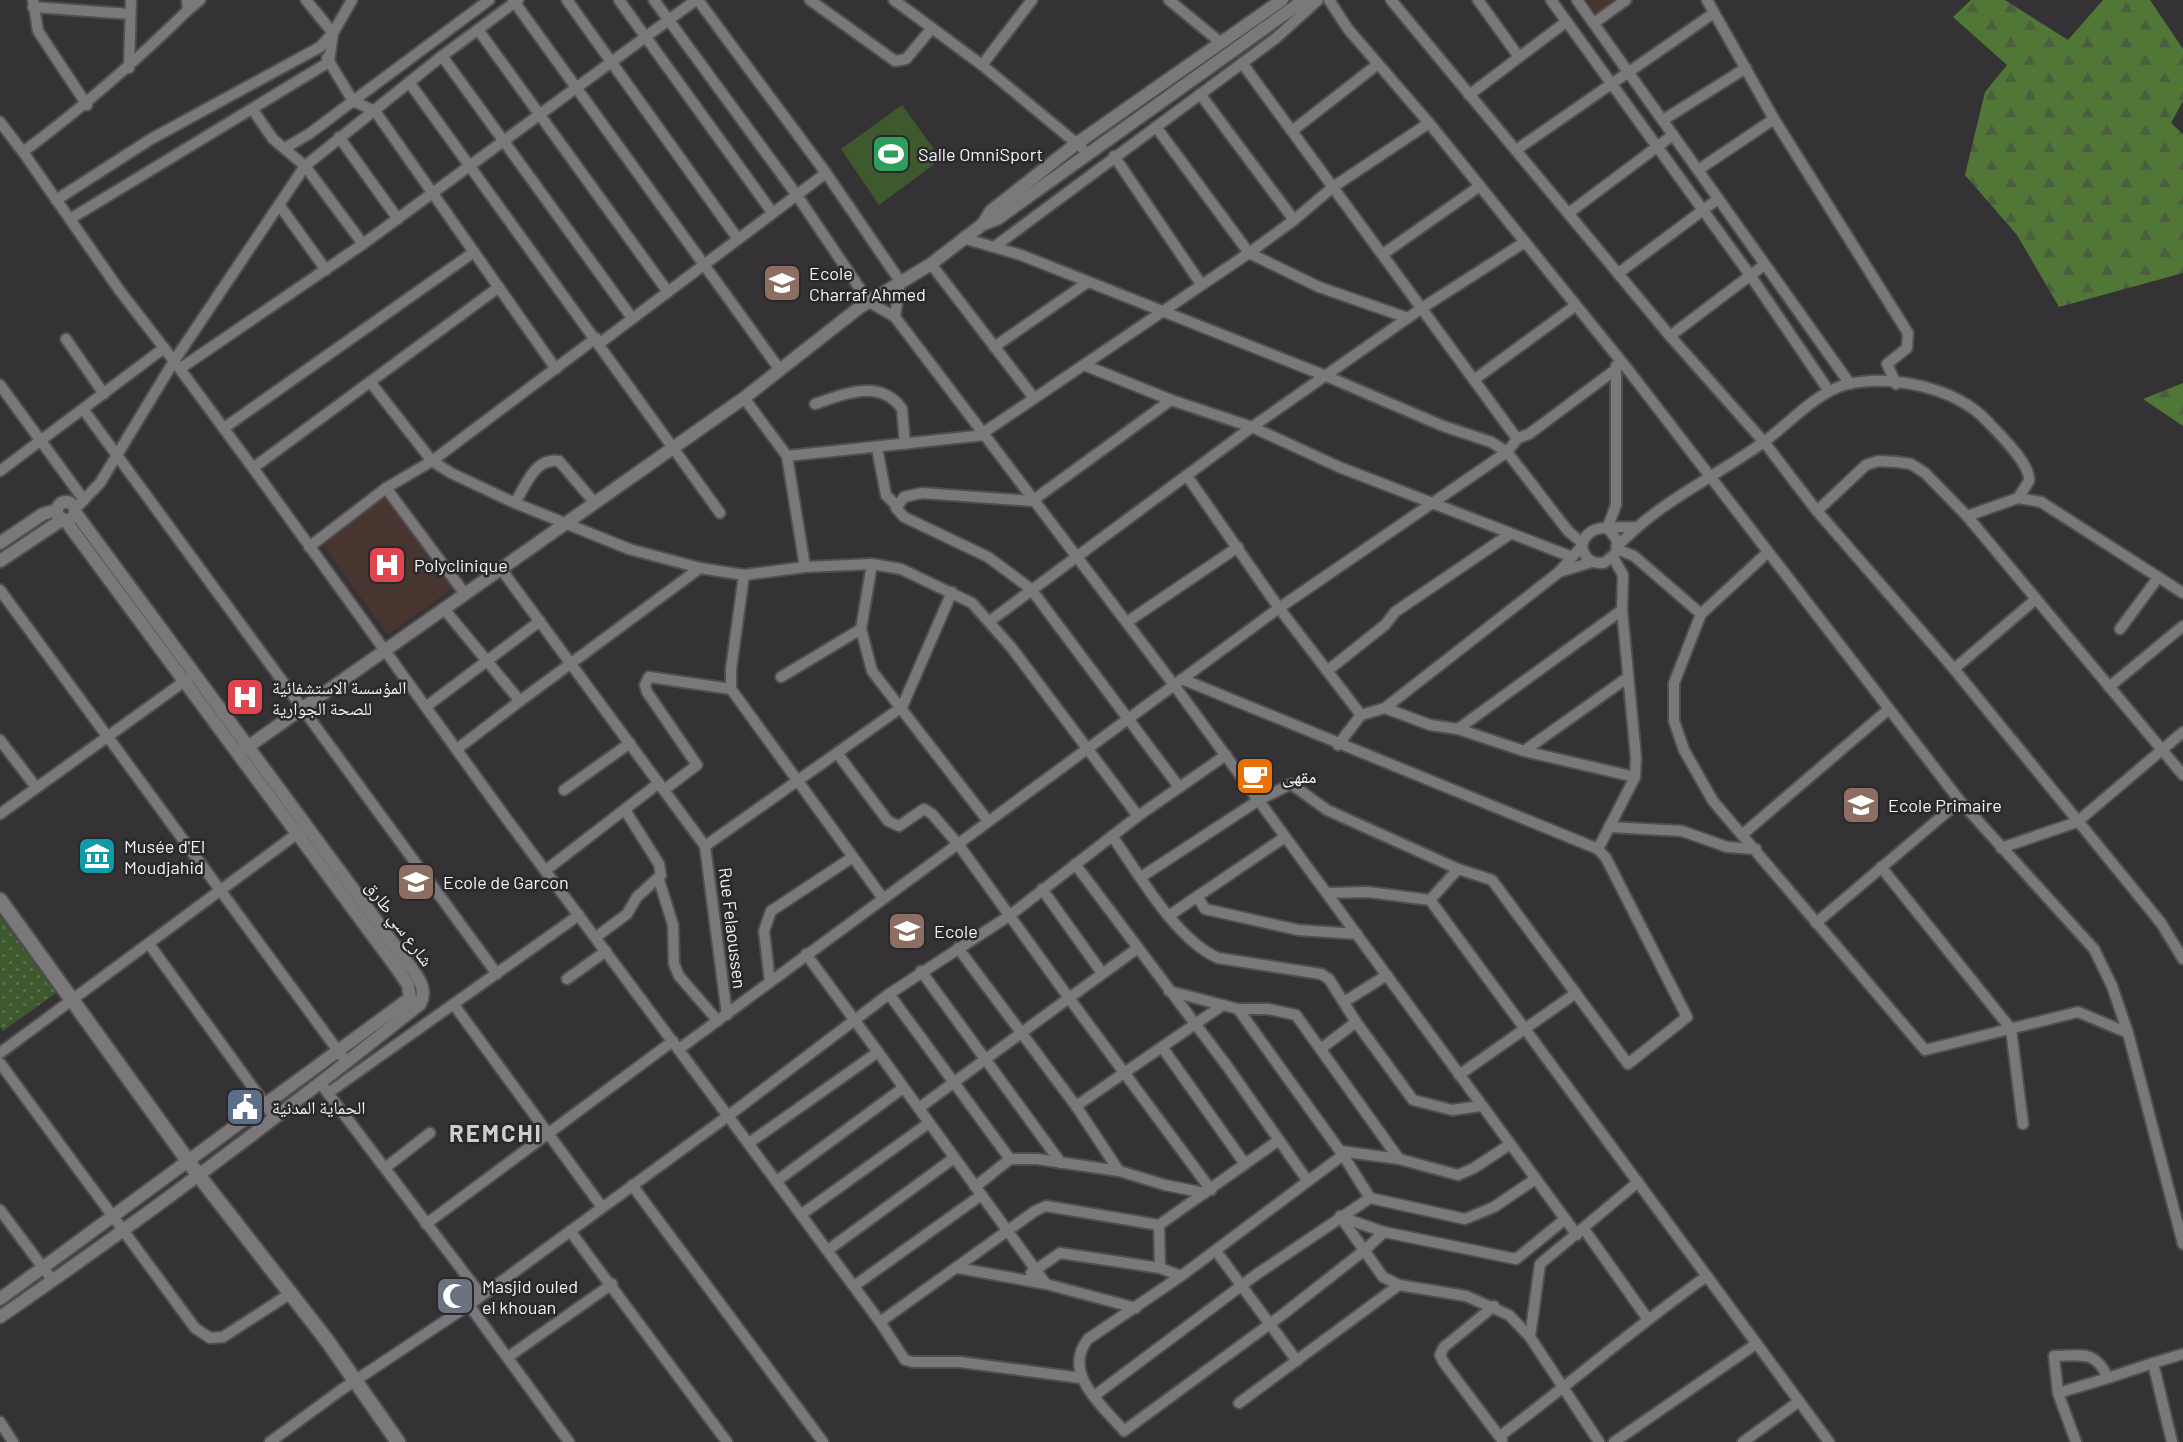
<svg xmlns="http://www.w3.org/2000/svg" width="2183" height="1442" viewBox="0 0 2183 1442" font-family="Barlow,'Noto Naskh Arabic',sans-serif">
	<style>
		.commercial { fill: #48362d }
		.medical { fill: #493530 }
		.grass { fill: #3f592e }
		.forest { fill: url(#forest-firs) }
		.park { fill: url(#park-dots) }
		.lines { fill: none; stroke-linecap: round; stroke-linejoin: round }
		.minor-casing { stroke: #504e50; stroke-width: 14 }
		.tertiary-casing { stroke: #504e50; stroke-width: 16 }
		.secondary-casing { stroke: #504e50; stroke-width: 18 }
		.minor { stroke: #7a787b; stroke-width: 10 }
		.tertiary { stroke: #7a787b; stroke-width: 12 }
		.secondary { stroke: #7a787b; stroke-width: 14 }
		.labels { text-anchor: middle; dominant-baseline: central; stroke-width: 5; stroke-linejoin: round; paint-order: stroke }
		.poi-label { font-size: 18px; fill: #f3f2f4; stroke: #2a282b; text-anchor: start }
		.street-label { font-size: 18px; fill: #f3f2f4; stroke: #2a282b }
		.district-label { font-size: 24px; font-weight: bold; letter-spacing: 2px; fill: #cfcdcf; stroke: #2a282b }
	</style>
	<defs>
		<pattern id="forest-firs" width="22" height="20" patternUnits="userSpaceOnUse" patternTransform="scale(1.75)"><rect width="22" height="20" fill="#507736"/><path d="M5 1l3.5 6h-7zM16 11l3.5 6h-7z" fill="#4c5e40"/></pattern>
		<pattern id="park-dots" width="8" height="8" patternUnits="userSpaceOnUse" patternTransform="scale(1.75)"><rect width="8" height="8" fill="#3f592e"/><path d="M2 2h.1M6 6h.1" fill="none" stroke="#5b714d" stroke-width="1.8" stroke-linecap="round"/></pattern>
	</defs>
	<rect width="100%" height="100%" fill="#343235"/>
	<path class="commercial" d="M1587,0H1619L1597,15Z"/>
	<path class="medical" d="M387,496L453,588L388,635L321,542Z"/>
	<path class="grass" d="M902,105L941,159L879,205L841,149Z"/>
	<g class="forest">
		<path d="M1971,0H2005L2068,40L2103,0H2150L2183,49V101L2171,123L2183,134V273L2059,307L2017,235L1965,175L1985,92L2007,65L1953,17Z"/>
		<path d="M2183,383V426L2143,399Z"/>
	</g>
	<path class="park" d="M0,916L56,993L3,1031L0,1027Z"/>
	<g class="lines">
		<defs>
			<g id="minor">
				<path d="M33,0L38,31L87,105"/>
				<path d="M306,0L333,33L352,0"/>
				<path d="M489,0L353,101L375,111L556,369"/>
				<path d="M513,0L780,370"/>
				<path d="M567,0L738,239"/>
				<path d="M619,0L772,212"/>
				<path d="M654,0L796,194L869,302L895,317L983,433L1174,685L1577,1235"/>
				<path d="M698,0L826,173L900,281L895,317"/>
				<path d="M810,0L895,61L906,59L932,28"/>
				<path d="M894,0L982,65L1082,148"/>
				<path d="M1169,0L1220,42"/>
				<path d="M1329,0L1348,29L1429,123L1629,371L1960,801L2094,949L2112,986L2128,1033L2183,1244"/>
				<path d="M1391,0L1670,336L1764,442L1817,511L1954,669L2161,923L2183,959"/>
				<path d="M1478,0L1519,57"/>
				<path d="M1551,0L1750,275L1829,391"/>
				<path d="M1577,0L1850,384"/>
				<path d="M1707,0L1774,119L1908,333L1907,348L1887,364L1896,384"/>
				<path d="M33,7L130,14"/>
				<path d="M188,10L200,0"/>
				<path d="M1594,23L1626,0"/>
				<path d="M479,31L668,292"/>
				<path d="M442,56L632,318"/>
				<path d="M1242,63L1515,436L1518,438L1529,434L1615,370"/>
				<path d="M982,65L1032,0"/>
				<path d="M129,68L131,0"/>
				<path d="M409,82L720,513"/>
				<path d="M1200,94L1294,220"/>
				<path d="M1469,95L1566,22"/>
				<path d="M253,110L273,139L305,166L363,244"/>
				<path d="M1663,120L1746,68"/>
				<path d="M0,122L23,152C82,108 135,62 188,10L187,0"/>
				<path d="M1156,127L1249,253L1319,287L1408,318"/>
				<path d="M1292,131L1378,64"/>
				<path d="M339,137L398,219"/>
				<path d="M285,148L309,134L353,101L327,58"/>
				<path d="M1516,150L1714,13"/>
				<path d="M23,152L120,291L174,361L305,166L442,56L518,0"/>
				<path d="M1114,156L1201,284"/>
				<path d="M1698,170L1774,119"/>
				<path d="M56,200L151,139L320,47L332,34"/>
				<path d="M280,206L326,270"/>
				<path d="M1570,212L1673,135"/>
				<path d="M70,219L329,62L333,33"/>
				<path d="M963,238L1021,255L1326,376L1443,426L1491,442L1507,452L1568,531L1582,543"/>
				<path d="M994,247L1276,38L1318,0"/>
				<path d="M1383,254L1480,186"/>
				<path d="M931,264L1034,398"/>
				<path d="M1620,272L1718,199"/>
				<path d="M1670,336L1764,265"/>
				<path d="M66,339L104,394"/>
				<path d="M600,343L826,173"/>
				<path d="M994,347L1088,282"/>
				<path d="M1084,365L1171,400L1252,427L1339,467L1572,557"/>
				<path d="M181,368L363,244L696,0"/>
				<path d="M1475,379L1575,306"/>
				<path d="M371,383L432,461L451,473L515,503L629,549L700,568L744,575L805,567L872,564L901,569L972,603L1011,647L1138,816"/>
				<path d="M0,385L84,500"/>
				<path d="M744,398L787,456L805,567"/>
				<path d="M1171,400L1032,501L922,493L904,497L896,508L904,517L988,557L1031,589L1179,787"/>
				<path d="M815,404C843,394 880,378 902,409L905,444"/>
				<path d="M83,409L497,974"/>
				<path d="M224,428L474,252"/>
				<path d="M983,433L1249,253L1294,220L1333,187L1429,123"/>
				<path d="M877,448L886,495L896,505"/>
				<path d="M787,456L985,435"/>
				<path d="M253,468L506,818L728,1116L469,1305L341,1390L270,1442"/>
				<path d="M0,471L164,348"/>
				<path d="M1187,476L1279,608L1361,715"/>
				<path d="M386,488L465,594"/>
				<path d="M515,503C526,485 535,457 559,461L594,502"/>
				<path d="M75,509L100,483L174,361L253,468L499,287"/>
				<path d="M1817,511L1866,465L1878,461L1897,462L1911,464L1925,473L1967,516L2183,775"/>
				<path d="M1967,516L2018,498L2041,502L2183,593"/>
				<path d="M1607,529L1616,505V366"/>
				<path d="M1609,530L1617,540L1616,553L1604,563C1591,564 1584,558 1582,546C1587,521 1616,529 1636,527"/>
				<path d="M309,547L386,488L432,461L596,338"/>
				<path d="M1617,547C1659,501 1716,477 1765,441C1791,422 1816,392 1848,384C1892,374 1956,388 1987,421C1999,434 2031,464 2029,481L2018,498"/>
				<path d="M1617,549L1634,556L1701,614"/>
				<path d="M1767,553L1701,614L1674,683V721L1684,750L1713,801L1925,1050L2078,1012L2128,1033"/>
				<path d="M872,564L861,629L872,671L988,821"/>
				<path d="M501,569L705,846L727,1015"/>
				<path d="M1559,572L1592,562"/>
				<path d="M744,575L731,669V689L882,897"/>
				<path d="M0,590L347,1063"/>
				<path d="M444,609L520,701L700,568"/>
				<path d="M990,621L1252,427L1422,308L1525,242"/>
				<path d="M1127,622L1238,547"/>
				<path d="M2120,629L2157,579"/>
				<path d="M1954,669L2036,599"/>
				<path d="M1327,671L1385,625L1395,612L1510,534"/>
				<path d="M781,677L861,629"/>
				<path d="M2109,687L2183,626"/>
				<path d="M427,706L540,621"/>
				<path d="M1385,708L1430,725L1458,729L1524,751L1635,777"/>
				<path d="M1458,729L1622,610"/>
				<path d="M0,740L36,787"/>
				<path d="M1338,745L1361,715L1385,708L1559,572L1582,546"/>
				<path d="M457,749L520,701"/>
				<path d="M1524,751L1627,678"/>
				<path d="M837,753L888,821L899,826L924,809L932,814L958,844L1069,998L1138,948"/>
				<path d="M564,790L630,743"/>
				<path d="M664,790L697,765L647,692L645,685L649,677L731,689"/>
				<path d="M0,814L189,678"/>
				<path d="M1609,827L1682,831L1727,847L1756,849"/>
				<path d="M1743,834L1889,709"/>
				<path d="M1112,836C1139,874 1175,939 1218,958L1321,974L1329,979L1356,1022L1413,1100L1452,1110L1481,1106"/>
				<path d="M705,846L902,707L952,592"/>
				<path d="M2001,848L2077,822L2183,732"/>
				<path d="M1598,849L1635,777L1636,758L1622,610L1623,575L1613,557"/>
				<path d="M1075,864L1227,1066L1307,1180"/>
				<path d="M1881,867L2011,1029L2023,1124"/>
				<path d="M546,870L659,783"/>
				<path d="M1141,877L1259,800L1291,784L1327,810L1458,869L1492,880L1628,1064L1687,1017L1606,858L1598,849L1182,679"/>
				<path d="M659,880L673,925L674,964L679,976L718,1021"/>
				<path d="M1042,889L1102,973"/>
				<path d="M1327,893L1368,892L1430,900L1829,1442"/>
				<path d="M1198,898L1205,909L1298,930L1357,934"/>
				<path d="M1430,900L1458,869"/>
				<path d="M1170,915L1285,837"/>
				<path d="M1816,923L1960,801"/>
				<path d="M596,937L627,914L637,897L661,875L659,864L625,810"/>
				<path d="M149,944L275,1118"/>
				<path d="M958,948L1076,1106"/>
				<path d="M921,971L1061,1163"/>
				<path d="M567,979L606,951"/>
				<path d="M770,982L764,931L771,911L853,857"/>
				<path d="M1169,991L1238,1009H1268L1296,1015L1399,1159"/>
				<path d="M889,994L1010,1159"/>
				<path d="M1344,1002L1387,975"/>
				<path d="M454,1005L602,1207"/>
				<path d="M1238,1009L1343,1155L1370,1198"/>
				<path d="M1162,1047L1245,1164"/>
				<path d="M1322,1048L1356,1022"/>
				<path d="M679,1049L1279,608L1507,452L1518,438"/>
				<path d="M878,1052L1046,1284"/>
				<path d="M0,1053L302,830"/>
				<path d="M0,1063L195,1328L210,1338L223,1337L291,1293"/>
				<path d="M1459,1075L1576,993"/>
				<path d="M324,1088L481,1295"/>
				<path d="M328,1093L579,915"/>
				<path d="M919,1108L1069,998L1211,1190"/>
				<path d="M749,1143L878,1052L806,954"/>
				<path d="M1340,1151L1399,1159L1458,1175L1474,1168L1509,1145"/>
				<path d="M1343,1155L1181,1276L1088,1339C1061,1373 1103,1406 1124,1431L1282,1315L1366,1249L1384,1232"/>
				<path d="M385,1168L430,1133"/>
				<path d="M1119,1171L1165,1185L1205,1193"/>
				<path d="M778,1180L903,1088"/>
				<path d="M632,1185L823,1442"/>
				<path d="M975,1187L1010,1159H1037L1119,1171L1076,1106L1223,1005"/>
				<path d="M0,1210L53,1281"/>
				<path d="M802,1214L929,1123"/>
				<path d="M1340,1216L1383,1277L1399,1285L1466,1296L1509,1315L1530,1337L1599,1442"/>
				<path d="M1341,1217L1384,1232L1516,1259L1564,1220"/>
				<path d="M426,1224L673,1041"/>
				<path d="M1584,1229L1647,1318"/>
				<path d="M570,1231L727,1442"/>
				<path d="M828,1250L954,1158"/>
				<path d="M1216,1251L1297,1361"/>
				<path d="M958,1268L1046,1284L1136,1308"/>
				<path d="M1160,1268L1159,1225L1279,1140"/>
				<path d="M1031,1273L1060,1253L1160,1268L1181,1276"/>
				<path d="M854,1286L980,1196"/>
				<path d="M469,1305L569,1442"/>
				<path d="M1494,1306L1444,1347L1440,1355L1444,1363L1502,1440"/>
				<path d="M880,1322L728,1116L889,994L1009,916L1138,816L1226,755"/>
				<path d="M1530,1337L1540,1264L1638,1182"/>
				<path d="M508,1357L612,1284"/>
				<path d="M1081,1378L960,1362H913L905,1360L880,1322L1035,1211L1046,1206L1159,1225"/>
				<path d="M2058,1393L2108,1378"/>
				<path d="M1094,1396L1257,1274L1370,1198L1465,1219L1494,1207L1534,1180"/>
				<path d="M1239,1403L1399,1285"/>
				<path d="M0,1422L13,1442"/>
				<path d="M1500,1436C1570,1384 1636,1326 1707,1276"/>
				<path d="M1614,1442L1756,1344"/>
				<path d="M1743,1442L1798,1402"/>
				<path d="M2076,1442L2058,1393L2054,1356C2082,1356 2095,1349 2108,1378L2153,1363"/>
				<path d="M2172,1442L2153,1363L2183,1354"/>
			</g>
			<g id="tertiary">
				<path d="M983,224L991,211L1076,144L1282,0"/>
				<circle cx="66" cy="511" r="9"/>
				<path d="M65,520L398,970L408,985L410,998"/>
				<path d="M0,543L43,514L57,510"/>
				<path d="M0,561L63,519"/>
				<path d="M239,753L744,398L860,307L931,264L983,224L997,219L1304,0"/>
				<path d="M0,1299L410,998"/>
				<path d="M0,1317C144,1218 283,1114 420,1004C427,991 420,980 412,969L75,512"/>
			</g>
			<path id="secondary" d="M0,900L199,1176L326,1339L398,1442"/>
		</defs>
		<use href="#minor" class="minor-casing"/>
		<use href="#tertiary" class="tertiary-casing"/>
		<use href="#secondary" class="secondary-casing"/>
		<use href="#minor" class="minor"/>
		<use href="#tertiary" class="tertiary"/>
		<use href="#secondary" class="secondary"/>
	</g>
	<defs>
		<symbol id="stadium-square" viewBox="-11 -11 22 22"><rect x="-9" y="-9" width="18" height="18" rx="4" fill="#2e9e5b" stroke="#2a282b"/><path d="M0-5a6.5 5 0 1 0 0 10a6.5 5 0 1 0 0-10ZM-3.5-1.8h7v3.6h-7Z" fill="#fff"/></symbol>
		<symbol id="school-square" viewBox="-11 -11 22 22"><rect x="-9" y="-9" width="18" height="18" rx="4" fill="#8d6e63" stroke="#2a282b"/><path d="M0-5L7-2L0 1L-7-2ZM-4 1L0 2.5L4 1V4Q0 6-4 4Z" fill="#fff"/></symbol>
		<symbol id="hospital-square" viewBox="-11 -11 22 22"><rect x="-9" y="-9" width="18" height="18" rx="4" fill="#e0444e" stroke="#2a282b"/><path d="M-5-5h3v3.5h4V-5h3V5h-3V1.5h-4V5h-3Z" fill="#fff"/></symbol>
		<symbol id="cafe-square" viewBox="-11 -11 22 22"><rect x="-9" y="-9" width="18" height="18" rx="4" fill="#e8710a" stroke="#2a282b"/><path d="M-5.5-4.5H6V0H3Q3 3.5 0 3.5H-2.5Q-5.5 3.5-5.5 0ZM3-3.2v2h1.7v-2ZM-6 4.5H4V6H-6Z" fill="#fff"/></symbol>
		<symbol id="museum-square" viewBox="-11 -11 22 22"><rect x="-9" y="-9" width="18" height="18" rx="4" fill="#0f9aa8" stroke="#2a282b"/><path d="M0-6L6-3V-2H-6V-3ZM-5-1h2V3h-2ZM-1-1h2V3h-2ZM3-1h2V3H3ZM-6 4H6V6H-6Z" fill="#fff"/></symbol>
		<symbol id="civic-square" viewBox="-11 -11 22 22"><rect x="-9" y="-9" width="18" height="18" rx="4" fill="#5c6f8a" stroke="#2a282b"/><path d="M-.6-6.5H3V-4.5H.6V-3L4-1V1h2V6H-6V1h2V-1L-.6-3ZM-1.2 2.5V6h2.4V2.5Z" fill="#fff"/></symbol>
		<symbol id="mosque-square" viewBox="-11 -11 22 22"><rect x="-9" y="-9" width="18" height="18" rx="4" fill="#6b7280" stroke="#2a282b"/><path d="M3.5-4.9A6 6 0 1 0 3.5 4.9A5 5 0 1 1 3.5-4.9Z" fill="#fff"/></symbol>
	</defs>
	<g fill-rule="evenodd">
		<use href="#stadium-square" x="869" y="132" width="44" height="44"/>
		<use href="#school-square" x="760" y="261" width="44" height="44"/>
		<use href="#hospital-square" x="365" y="543" width="44" height="44"/>
		<use href="#hospital-square" x="223" y="675" width="44" height="44"/>
		<use href="#cafe-square" x="1233" y="754" width="44" height="44"/>
		<use href="#school-square" x="1839" y="783" width="44" height="44"/>
		<use href="#museum-square" x="75" y="834" width="44" height="44"/>
		<use href="#school-square" x="394" y="860" width="44" height="44"/>
		<use href="#school-square" x="885" y="909" width="44" height="44"/>
		<use href="#civic-square" x="223" y="1085" width="44" height="44"/>
		<use href="#mosque-square" x="433" y="1274" width="44" height="44"/>
	</g>
	<g class="labels">
		<g class="poi-label">
			<text x="918" y="154">Salle OmniSport</text>
			<text x="809" y="273">Ecole<tspan x="809" dy="21">Charraf Ahmed</tspan></text>
			<text x="414" y="565">Polyclinique</text>
			<text x="272" y="687">المؤسسة الاستشفائية<tspan x="272" dy="21">للصحة الجوارية</tspan></text>
			<text x="1282" y="776">مقهى</text>
			<text x="1888" y="805">Ecole Primaire</text>
			<text x="124" y="846">Musée d'El<tspan x="124" dy="21">Moudjahid</tspan></text>
			<text x="443" y="882">Ecole de Garcon</text>
			<text x="934" y="931">Ecole</text>
			<text x="272" y="1107">الحماية المدنية</text>
			<text x="482" y="1286">Masjid ouled<tspan x="482" dy="21">el khouan</tspan></text>
		</g>
		<g class="street-label">
			<text transform="translate(400 923) rotate(54)">شارع سي طارق</text>
			<text transform="translate(733 928) rotate(83)">Rue Felaoussen</text>
		</g>
		<g class="district-label">
			<text x="496" y="1132">REMCHI</text>
		</g>
	</g>
</svg>
